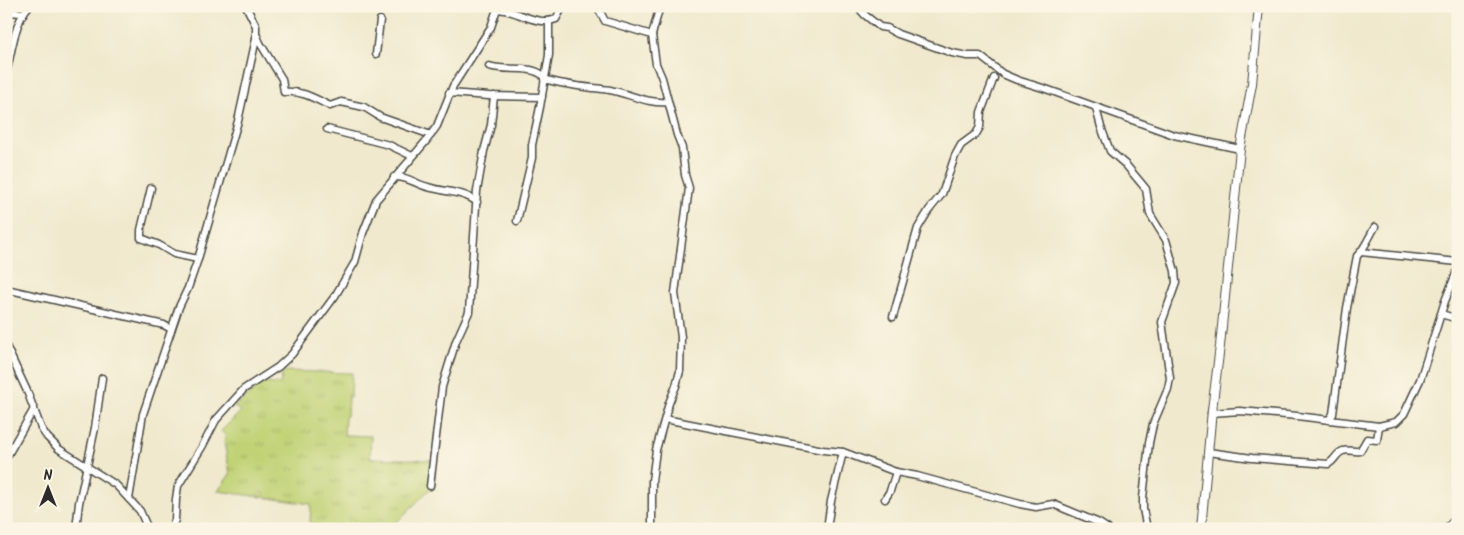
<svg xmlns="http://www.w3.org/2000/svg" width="1464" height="535" viewBox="0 0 1464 535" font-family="Kalam,sans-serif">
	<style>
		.grass { fill: url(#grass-tufts); stroke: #767e50 }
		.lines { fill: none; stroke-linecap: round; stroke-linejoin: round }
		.minor-casing { stroke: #494843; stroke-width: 9 }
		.tertiary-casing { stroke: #494843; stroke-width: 10 }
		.minor { stroke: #fff; stroke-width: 6 }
		.tertiary { stroke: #fff; stroke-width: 8 }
	</style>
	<defs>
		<pattern id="grass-tufts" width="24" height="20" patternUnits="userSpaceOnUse" patternTransform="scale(1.25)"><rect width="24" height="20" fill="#c0d275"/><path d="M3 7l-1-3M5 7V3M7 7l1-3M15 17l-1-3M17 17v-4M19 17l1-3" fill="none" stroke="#a5b465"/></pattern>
	</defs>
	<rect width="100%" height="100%" fill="#fcf5e5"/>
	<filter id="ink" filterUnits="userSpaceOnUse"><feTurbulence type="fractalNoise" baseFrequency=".02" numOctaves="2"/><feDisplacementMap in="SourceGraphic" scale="10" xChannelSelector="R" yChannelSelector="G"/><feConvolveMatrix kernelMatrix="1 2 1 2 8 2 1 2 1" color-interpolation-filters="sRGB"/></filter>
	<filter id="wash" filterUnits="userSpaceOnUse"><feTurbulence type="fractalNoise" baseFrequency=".0096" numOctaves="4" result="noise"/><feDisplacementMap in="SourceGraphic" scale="20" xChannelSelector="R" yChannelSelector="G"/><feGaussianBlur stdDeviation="1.12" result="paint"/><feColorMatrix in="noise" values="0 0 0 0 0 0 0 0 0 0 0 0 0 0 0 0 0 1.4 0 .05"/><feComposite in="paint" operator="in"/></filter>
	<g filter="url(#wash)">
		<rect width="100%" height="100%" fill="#f0e9cd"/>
		<path class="grass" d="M283,371L352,373L351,397H348L347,416L345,417L344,435L371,436L370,458L432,460L430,489L394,525L380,529H330L310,523L311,504L218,491L230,474L224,442L226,436L221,431L241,411L234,407L263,383L280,384Z"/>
	</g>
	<g filter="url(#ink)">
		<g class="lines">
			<defs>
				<g id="minor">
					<path d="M597,6L605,21L652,35L660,6"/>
					<path d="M857,6L865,15L880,27L887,28L898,34L952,53L968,56H980L1003,74L1017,80L1046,89L1174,135L1240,149"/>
					<path d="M498,9C517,10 537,27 556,19L563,6"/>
					<path d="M6,12L23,13"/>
					<path d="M257,36L260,43L282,79L284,92C301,90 314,98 330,106L341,102L364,107L380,117L431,135"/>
					<path d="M376,54L380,20"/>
					<path d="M489,66C507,72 529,64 544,76"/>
					<path d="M6,73C12,52 14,22 29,6"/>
					<path d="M544,79C566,86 588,87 610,90C630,94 648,104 668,102"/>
					<path d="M449,93L489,96L542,97"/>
					<path d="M1096,108L1101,127L1110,151L1126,165L1146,189L1150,214L1166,240L1175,271L1176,283L1162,322L1170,378L1168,389L1153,424L1149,443L1143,498V509L1147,529"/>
					<path d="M327,129L389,145L412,156"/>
					<path d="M394,177C408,176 415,184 428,187C444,192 463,191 477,202"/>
					<path d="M151,188L141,230V238L159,245L174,254L198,259"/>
					<path d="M517,221L532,158V145L540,107L549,55V21"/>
					<path d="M1361,252L1458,262"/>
					<path d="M6,289L164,325L171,329"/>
					<path d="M1441,314L1458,319"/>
					<path d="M893,317L918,228L929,210L942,194L955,156L961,145L976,134L980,127L981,112L994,78"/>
					<path d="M6,346L27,391L41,428L47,437L59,449L116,485L140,511L148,529"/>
					<path d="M1211,413L1240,411L1297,416L1379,426L1396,422L1404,414L1420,380L1445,301L1458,269"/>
					<path d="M665,419L823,450L843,452L896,472L890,491L885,499"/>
					<path d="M1329,420L1333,414L1347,308L1357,256C1365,248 1369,237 1375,227"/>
					<path d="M1208,452L1252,458L1328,464C1335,461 1336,453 1343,451C1348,449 1354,452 1360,451L1367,439L1377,440L1379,426"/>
					<path d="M6,458L34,409"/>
					<path d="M896,472L917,476L1020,504L1036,507L1053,504L1099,523L1108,529"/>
					<path d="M430,486L442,387L456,341L469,312L477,191L484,151L491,125L494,96"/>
					<path d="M129,499L143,414L179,307L188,288L198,259L238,121L256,39V26L246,6"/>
					<path d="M76,529L79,503L95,428L102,378"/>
					<path d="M171,529L175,520L176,499L178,486L202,447L216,420L244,389L278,367L292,354L335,296L355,262L363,233L376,200L427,140L437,126L453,86L491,27L498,6"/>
					<path d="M652,529V481L656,450L669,403L676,386L680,371L681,337L675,293L689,188L685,175L682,148L677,135L662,78L656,64L652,35"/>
					<path d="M827,529L831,501L843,452"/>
				</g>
				<g id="tertiary">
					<path d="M1201,529L1212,410L1220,346L1240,149L1252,84L1259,6"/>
					<path d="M1447,529L1458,517"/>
				</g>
			</defs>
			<use href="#minor" class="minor-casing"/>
			<use href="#tertiary" class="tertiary-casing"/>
			<use href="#minor" class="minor"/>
			<use href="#tertiary" class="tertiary"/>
		</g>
	</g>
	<rect width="1464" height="535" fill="none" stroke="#fcf5e5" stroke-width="25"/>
	<g transform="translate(48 488)" stroke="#fcf5e5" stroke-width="4" paint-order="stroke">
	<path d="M0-4L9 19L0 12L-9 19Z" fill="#2b2b2b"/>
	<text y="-8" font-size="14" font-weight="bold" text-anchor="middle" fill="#2b2b2b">N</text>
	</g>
</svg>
